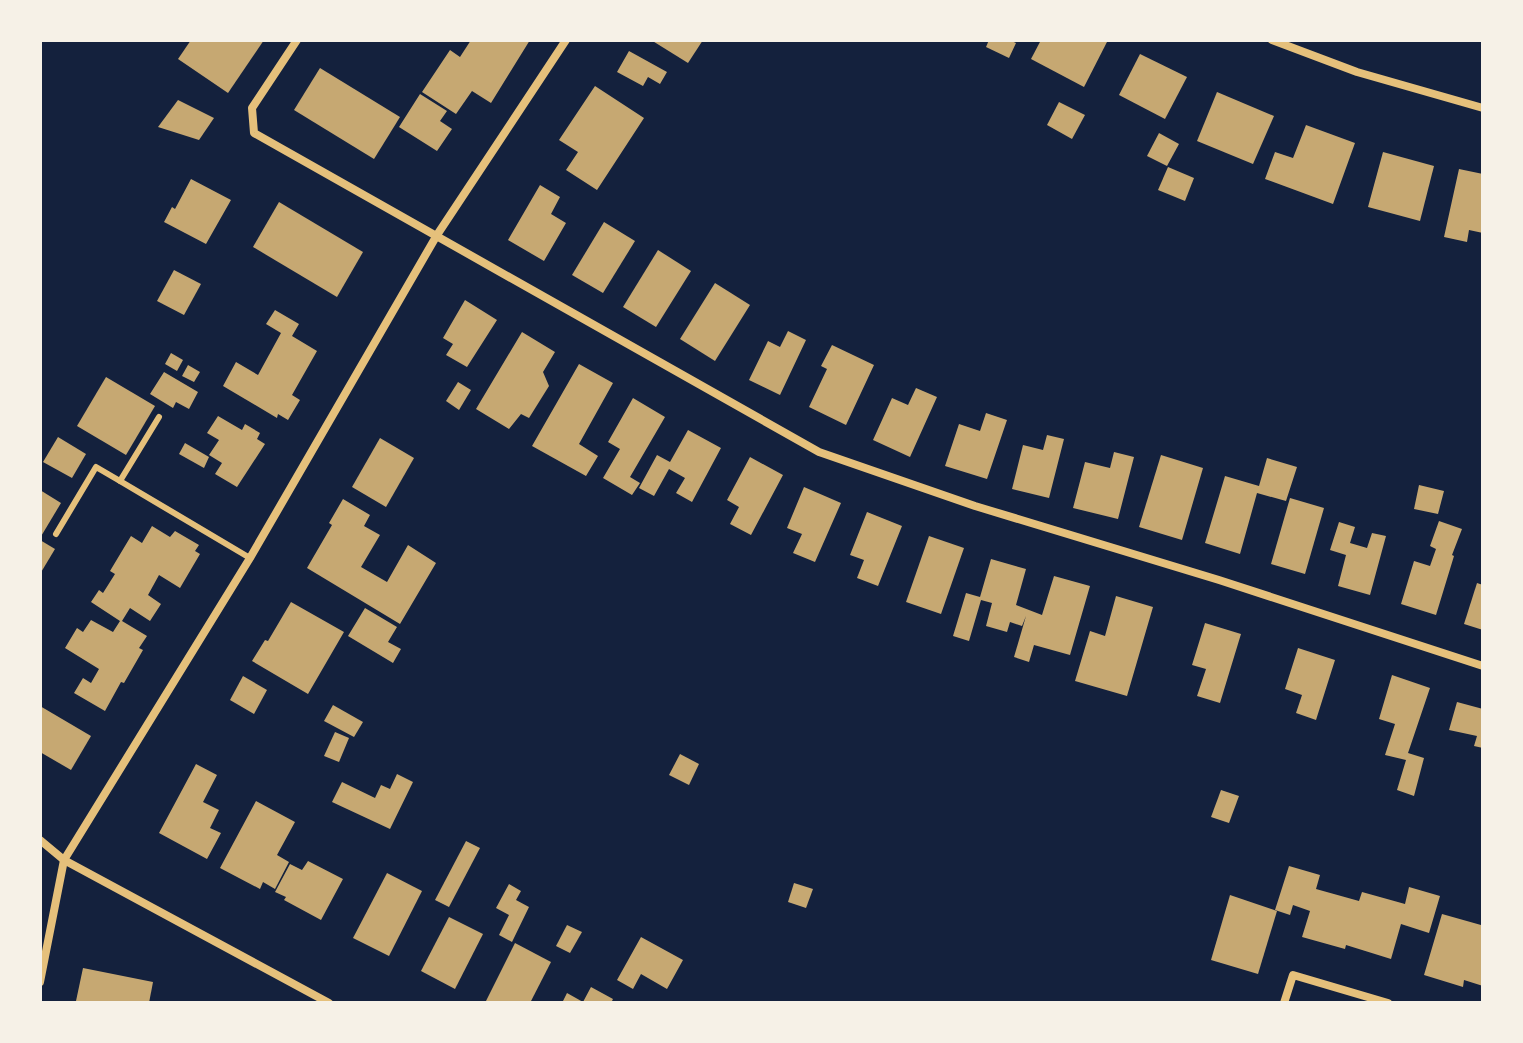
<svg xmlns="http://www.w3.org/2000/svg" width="1523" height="1043" viewBox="0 0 1523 1043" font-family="'Noto Serif',serif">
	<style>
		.building { fill: #c6a872 }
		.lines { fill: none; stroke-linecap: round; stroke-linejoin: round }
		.service { stroke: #e5c07b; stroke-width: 6 }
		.minor { stroke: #e5c07b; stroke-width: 8 }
	</style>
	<rect width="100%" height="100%" fill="#14213d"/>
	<g class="building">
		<path d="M191,40H264L228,93L178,59Z"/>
		<path d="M471,40H530L491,103L472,91L456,114L422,92L450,50L460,57Z"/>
		<path d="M651,40H703L688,63Z"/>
		<path d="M989,40H1009L1016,43L1009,58L986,47Z"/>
		<path d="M1041,40H1108L1084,87L1031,59Z"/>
		<path d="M629,51L667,72L660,84L648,77L643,86L617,72Z"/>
		<path d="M1140,54L1187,77L1165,119L1119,95Z"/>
		<path d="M320,68L400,117L374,159L294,110Z"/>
		<path d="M595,86L644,118L597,190L566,170L578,152L559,140Z"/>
		<path d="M1217,92L1274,116L1253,164L1197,141Z"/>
		<path d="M420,94L447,111L440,121L452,129L437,151L399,127Z"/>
		<path d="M178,100L214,118L199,140L158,127Z"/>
		<path d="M1059,102L1085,115L1072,139L1047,125Z"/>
		<path d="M1306,125L1355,143L1333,204L1265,179L1275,152L1293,158Z"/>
		<path d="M1159,133L1179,144L1167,166L1147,156Z"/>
		<path d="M1383,152L1434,166L1420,221L1368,207Z"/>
		<path d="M1168,167L1194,178L1185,201L1158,190Z"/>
		<path d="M1459,169L1483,174V233L1469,230L1467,242L1444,237Z"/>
		<path d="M191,179L231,200L206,244L164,222L172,207L175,209Z"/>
		<path d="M540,185L560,197L551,214L566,223L544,261L508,240Z"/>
		<path d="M279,202L363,252L337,297L253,247Z"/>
		<path d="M604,222L635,241L603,293L572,275Z"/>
		<path d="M658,250L691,271L656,327L623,307Z"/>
		<path d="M174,270L201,284L184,315L157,301Z"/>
		<path d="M715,283L750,305L715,361L680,339Z"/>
		<path d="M465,300L497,320L467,367L446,355L453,344L443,338Z"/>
		<path d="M275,310L299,324L292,336L317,351L292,395L300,400L288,420L278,414L277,418L223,386L236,362L258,375L281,333L266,324Z"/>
		<path d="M788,331L806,340L780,395L749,380L768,341L780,347Z"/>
		<path d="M522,332L555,352L543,372L549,386L529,418L521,414L509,429L476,409Z"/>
		<path d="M832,345L874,365L846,425L809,407L827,369L821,366Z"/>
		<path d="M171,353L183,360L177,371L165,364Z"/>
		<path d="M579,364L613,383L579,444L598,456L586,476L532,446Z"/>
		<path d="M188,365L200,372L194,382L182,376Z"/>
		<path d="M164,372L198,392L189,409L176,402L173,408L150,394Z"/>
		<path d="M106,377L155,406L126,455L77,426Z"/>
		<path d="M458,382L471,390L459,410L446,401Z"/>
		<path d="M916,388L937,397L910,457L873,440L892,398L908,405Z"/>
		<path d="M633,398L665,417L630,477L640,483L632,495L603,478L620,449L608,442Z"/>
		<path d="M986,413L1007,420L987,479L945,466L959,424L980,431Z"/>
		<path d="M218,416L242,430L245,424L260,433L257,439L265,444L237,487L215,474L222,463L209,455L219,440L207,433Z"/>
		<path d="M688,430L721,448L692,502L676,493L685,478L669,469L654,496L639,488L657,455L670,462Z"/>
		<path d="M1047,435L1064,439L1049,498L1012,489L1023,445L1043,450Z"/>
		<path d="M58,437L86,454L72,478L43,462Z"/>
		<path d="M380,438L414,458L386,507L352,487Z"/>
		<path d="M185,443L209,457L204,468L179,454Z"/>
		<path d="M1114,452L1134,457L1118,519L1073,508L1085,462L1110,468Z"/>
		<path d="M1161,455L1203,468L1182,540L1139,527Z"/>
		<path d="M750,457L783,475L751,535L730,524L739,507L727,500Z"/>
		<path d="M1267,458L1297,467L1286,501L1257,493L1240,554L1205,543L1225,476L1259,486Z"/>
		<path d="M1419,485L1444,491L1438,514L1414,509Z"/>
		<path d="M804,487L841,503L815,562L793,553L802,534L787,528Z"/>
		<path d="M40,490L61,503L40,538Z"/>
		<path d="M1290,498L1324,508L1305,574L1271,564Z"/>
		<path d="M343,499L370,515L364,526L380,535L361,567L387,582L408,545L436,563L400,624L307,568L332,525L329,523Z"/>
		<path d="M867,512L902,526L878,586L857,578L864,560L850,555Z"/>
		<path d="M1439,521L1462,529L1452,555L1454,556L1436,615L1401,604L1414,561L1430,566L1436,549L1430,546Z"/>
		<path d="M1339,522L1355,527L1350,543L1367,548L1372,533L1386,536L1370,595L1338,586L1346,555L1330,550Z"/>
		<path d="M152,526L170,537L175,531L199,545L195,551L200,554L180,588L159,575L148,595L161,604L150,621L130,608L122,621L147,636L139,648L143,650L124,683L121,682L105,711L74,693L83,678L91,683L99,669L65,648L77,628L83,632L91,620L113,632L120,621L91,602L99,590L103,593L115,574L110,571L131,536L142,543Z"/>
		<path d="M929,536L964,548L941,614L906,602Z"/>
		<path d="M40,540L55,549L40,574Z"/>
		<path d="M991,559L1026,569L1016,605L1042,615L1054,576L1090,586L1070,655L1034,645L1029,662L1014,657L1026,616L1022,626L1010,622L1007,632L986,626L992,603L981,600L969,641L953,636L966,593L980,597Z"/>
		<path d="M1477,583L1483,585V630L1464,624Z"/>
		<path d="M1116,596L1153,607L1127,696L1075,681L1090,631L1105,636Z"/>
		<path d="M291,602L344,632L308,694L252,661L265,640L268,641Z"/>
		<path d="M365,608L397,627L388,642L401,649L393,663L348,636Z"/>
		<path d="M1205,623L1241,634L1220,703L1197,696L1206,669L1192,665Z"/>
		<path d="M1298,648L1335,660L1316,720L1296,713L1302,695L1285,689Z"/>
		<path d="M1392,675L1430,688L1408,753L1424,758L1414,796L1397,790L1406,760L1385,755L1395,724L1379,719Z"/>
		<path d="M243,676L267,690L254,714L230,700Z"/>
		<path d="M1457,702L1483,709V748L1474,746L1477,736L1449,730Z"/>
		<path d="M333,705L363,722L354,737L324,721Z"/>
		<path d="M40,706L91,736L71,770L40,752Z"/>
		<path d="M335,732L349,738L339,762L324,756Z"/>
		<path d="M680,754L699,764L689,785L669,775Z"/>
		<path d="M196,764L217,775L203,802L219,810L210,828L221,833L207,859L159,833Z"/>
		<path d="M397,774L413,782L390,829L332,802L342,782L375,798L381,785L390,789Z"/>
		<path d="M1221,790L1239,796L1229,823L1211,817Z"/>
		<path d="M256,801L295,822L277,855L289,862L275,889L263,882L260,889L220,868Z"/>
		<path d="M466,841L480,848L449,907L435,900Z"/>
		<path d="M308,861L343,879L321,920L284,900L286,897L275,892L290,864L302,870Z"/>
		<path d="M1289,866L1320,875L1316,889L1359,901L1362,892L1405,904L1409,887L1440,896L1429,933L1401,924L1391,959L1346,945L1345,949L1302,937L1310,911L1293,905L1290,915L1275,910Z"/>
		<path d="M387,873L422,891L389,956L353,938Z"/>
		<path d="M794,883L813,889L806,908L788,902Z"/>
		<path d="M509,884L521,891L516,900L529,907L512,942L499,935L509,915L496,908Z"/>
		<path d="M1230,895L1277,911L1258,974L1211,960Z"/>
		<path d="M1442,914L1481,925L1483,920V986L1464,980L1463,987L1424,975Z"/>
		<path d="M449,917L483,934L455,989L421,971Z"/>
		<path d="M567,925L582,932L570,953L556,946Z"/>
		<path d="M641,937L683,960L667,989L641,974L633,989L617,980Z"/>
		<path d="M515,943L551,962L530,1003H485Z"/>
		<path d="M83,968L153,982L149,1003H88L76,1001Z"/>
		<path d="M591,987L613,999L611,1003H562L567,993L583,1002Z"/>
	</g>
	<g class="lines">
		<g class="service">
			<path d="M120,481L250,558"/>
			<path d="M56,534L96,467L120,481L159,417"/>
		</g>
		<g class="minor">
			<path d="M297,40L252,108L254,133L819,452L975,506L1219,580L1483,666"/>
			<path d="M1272,40L1357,72L1483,108"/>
			<path d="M40,840L64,860L329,1003"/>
			<path d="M40,982L64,860L250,558L437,235L566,40"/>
			<path d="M1284,1003L1293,975L1388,1003"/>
		</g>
	</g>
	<rect width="1523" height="1043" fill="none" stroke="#f6f1e7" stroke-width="84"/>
</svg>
